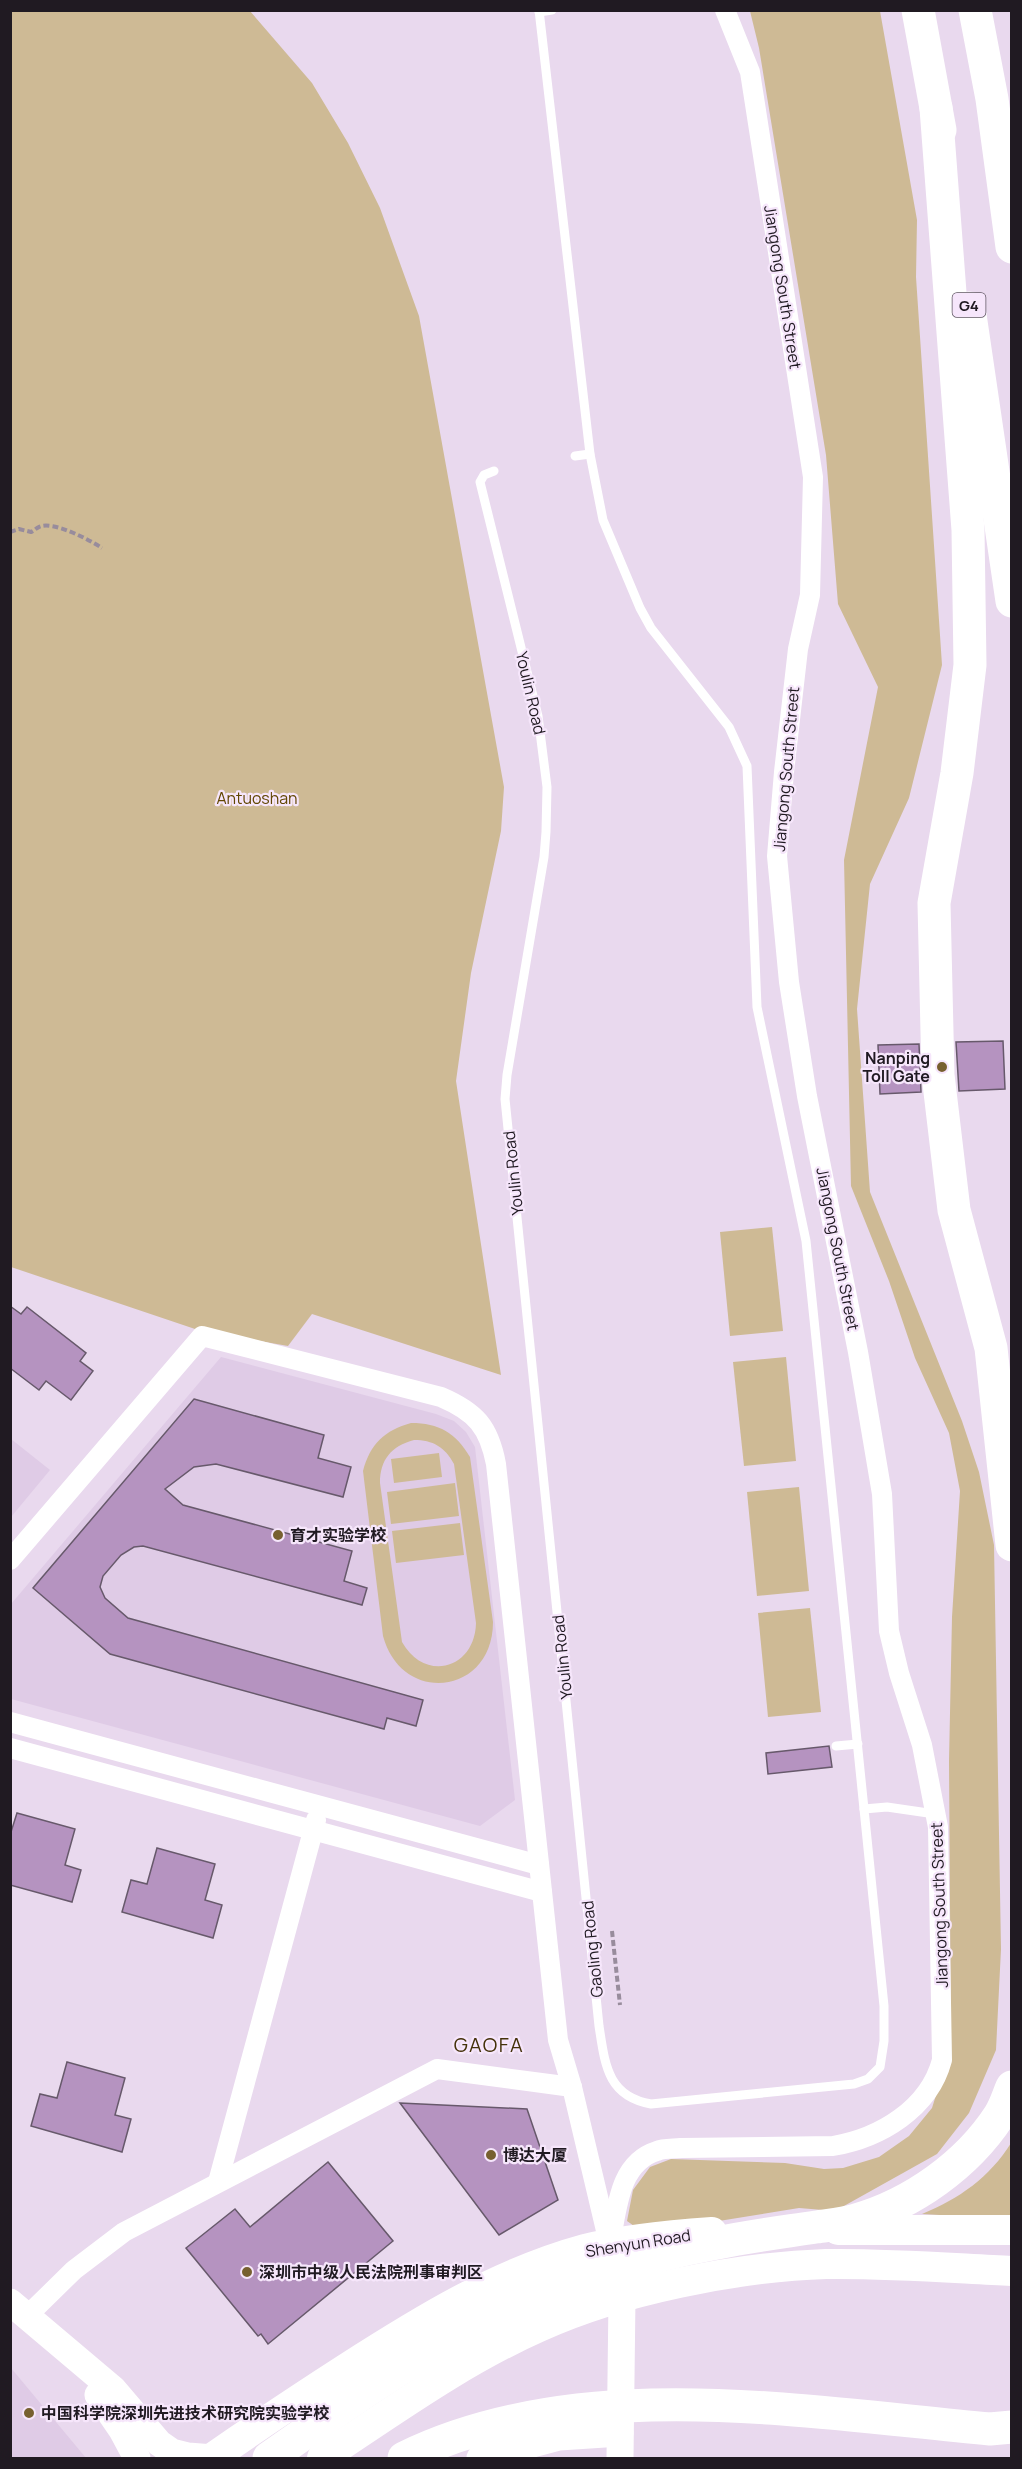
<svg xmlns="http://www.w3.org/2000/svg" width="1022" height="2469" viewBox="0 0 1022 2469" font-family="Manrope,'Noto Sans SC',sans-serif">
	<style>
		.built { fill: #dfcbe6 }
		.green { fill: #ceba95; fill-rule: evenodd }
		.building { fill: #b593c0; stroke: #67596b; stroke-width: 1.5 }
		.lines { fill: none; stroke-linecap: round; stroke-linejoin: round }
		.path { stroke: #988c9c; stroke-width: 4; stroke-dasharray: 6 3; stroke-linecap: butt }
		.lane { stroke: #fff; stroke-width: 9 }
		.street { stroke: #fff; stroke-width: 20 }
		.secondary { stroke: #fff; stroke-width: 27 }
		.primary { stroke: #fff; stroke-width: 30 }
		.highway { stroke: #fff; stroke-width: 33 }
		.poi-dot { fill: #776030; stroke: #f6e6fb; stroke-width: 2 }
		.labels { text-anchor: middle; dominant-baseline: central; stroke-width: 4.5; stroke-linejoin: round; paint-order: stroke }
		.shield { fill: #f6e6fb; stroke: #605763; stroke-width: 1.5 }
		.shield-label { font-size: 15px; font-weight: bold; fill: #201a22 }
		.street-label { font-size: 16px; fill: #201a22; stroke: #f6e6fb }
		.park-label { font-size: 16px; fill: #614602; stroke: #f6e6fb }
		.poi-label { font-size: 16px; font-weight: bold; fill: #201a22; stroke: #f6e6fb; text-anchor: start }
		.quarter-label { font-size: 20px; letter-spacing: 1.5px; fill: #44320a; stroke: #f6e6fb }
	</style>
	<rect width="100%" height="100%" fill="#e9d9ee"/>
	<g class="built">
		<path d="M221,1357L436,1414L454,1421L466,1432L475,1447L515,1800L480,1826L11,1699V1604Z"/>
		<path d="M11,1439L50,1470L11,1517Z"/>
		<path d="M11,2368L86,2458H11Z"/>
	</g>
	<g class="green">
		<path d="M11,11H250L312,83L348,143L380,208L419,316L504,787L501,831L471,973L456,1081L501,1375L312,1314L288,1346L198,1330L11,1267Z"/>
		<path d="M750,11H880L917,220L916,277L942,665L909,798L870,884L857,1009L870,1192L962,1421L979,1472L994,1545L1001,1949L996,2050L969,2113L937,2154L835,2211L799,2208L644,2233L627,2221L633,2190L650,2167L671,2159L785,2163L824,2169L843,2168L879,2157L909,2136L932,2108L951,2047L949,1761L952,1617L960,1491L949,1433L915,1358L889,1281L851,1186L844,860L878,687L838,604L826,455L759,48Z"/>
		<path d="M772,1227L783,1331L730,1336L720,1232Z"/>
		<path d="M786,1357L796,1461L744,1466L733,1362Z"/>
		<path d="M411,1423C439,1423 456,1433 470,1457L493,1622C493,1695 402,1706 383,1636L363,1471C370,1444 385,1430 411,1423ZM414,1440C433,1440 445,1447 454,1464L476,1623C475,1669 425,1683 402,1642L380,1483C380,1460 391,1446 414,1440Z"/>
		<path d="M439,1453L442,1477L394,1483L391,1459Z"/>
		<path d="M455,1483L459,1516L391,1524L387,1492Z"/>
		<path d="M799,1487L809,1591L757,1596L747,1492Z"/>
		<path d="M460,1523L464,1555L396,1563L392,1531Z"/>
		<path d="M810,1608L821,1712L768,1717L758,1613Z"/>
		<path d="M1011,2143V2219L922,2214C959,2199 990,2177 1011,2143Z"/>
	</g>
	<g class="building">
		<path d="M1003,1041L1005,1089L959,1091L956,1042Z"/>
		<path d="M919,1044L921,1092L880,1094L878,1045Z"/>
		<path d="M10,1306L21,1314L27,1307L86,1353L80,1361L93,1371L71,1400L46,1381L39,1390L10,1368Z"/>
		<path d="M194,1399L324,1435L318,1458L351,1467L343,1497L216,1464L194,1467L165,1489L183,1505L352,1551L344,1581L367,1588L362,1605L143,1546L134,1547L121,1555L103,1576L100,1587L105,1598L128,1618L423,1700L416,1726L387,1718L384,1729L110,1654L33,1588Z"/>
		<path d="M829,1746L832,1767L768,1774L766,1753Z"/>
		<path d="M17,1813L75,1829L65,1865L81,1870L72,1902L10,1885V1835Z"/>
		<path d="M157,1848L215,1864L205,1900L222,1905L213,1938L122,1912L131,1880L147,1884Z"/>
		<path d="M67,2062L125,2078L115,2115L131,2119L122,2152L31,2126L40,2094L57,2098Z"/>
		<path d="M400,2103L527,2109L558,2200L499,2235Z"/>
		<path d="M328,2162L393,2241L268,2344L261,2334L258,2336L186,2248L235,2209L250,2227Z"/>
	</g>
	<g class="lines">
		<g class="path">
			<path d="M10,532L19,529L31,532C34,531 36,528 39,527C52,520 90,540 102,548"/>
			<path d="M612,1931L620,2005"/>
		</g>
		<g class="lane">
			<path d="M539,10L590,454L603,520L640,608L651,628L729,727L747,766L757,1007L806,1241L864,1809"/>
			<path d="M539,12L552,10"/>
			<path d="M575,456L590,454"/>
			<path d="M494,471L484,475L480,482L538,716L547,787L546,832L544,857L507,1075L505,1099L599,2026C605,2064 607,2096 651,2104L854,2084L868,2079L880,2067L884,2041V2006L864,1809L887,1807L935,1814"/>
			<path d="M836,1746L858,1744"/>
		</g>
		<g class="street">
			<path d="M10,1560L202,1336L441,1397C476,1412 489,1427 496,1464L558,2040L572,2087L608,2239"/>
			<path d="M10,1722L539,1865"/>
			<path d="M10,1748L542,1892"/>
			<path d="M218,2182L316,1820"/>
			<path d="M610,2244C617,2211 618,2163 657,2151C664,2148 674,2149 681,2148L833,2146C880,2138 929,2109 942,2060L938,1827L922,1745L899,1673L889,1631L882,1494L858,1352L807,1096L789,982L777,856L784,772L798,649L810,595L813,477L750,72L725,10"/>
			<path d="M27,2316L74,2270L124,2232L437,2069L572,2087"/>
		</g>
		<g class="secondary">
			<path d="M617,2277L622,2298L620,2458"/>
			<path d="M10,2302L113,2389L159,2443L172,2452L188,2456L213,2458"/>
			<path d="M98,2395L122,2430L137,2458"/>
			<path d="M480,2458L559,2437L620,2433"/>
		</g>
		<g class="primary">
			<path d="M838,2230H1012"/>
			<path d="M212,2458C255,2428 300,2398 345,2369C420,2321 497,2273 585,2249C625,2239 670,2235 712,2232"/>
			<path d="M322,2458C392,2412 462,2361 539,2327C620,2290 737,2267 826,2264C888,2263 950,2268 1012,2271"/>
		</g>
		<g class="highway">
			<path d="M918,10L940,130"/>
			<path d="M975,10L992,99L1012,247"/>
			<path d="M936,108L968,530L970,665L957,773L934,903L938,1075L954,1210L991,1348L1012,1545"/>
			<path d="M969,308L1012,601"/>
			<path d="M269,2458C364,2391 459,2324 569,2283C616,2266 668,2252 717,2243C750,2236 783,2232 816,2227C829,2225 843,2224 856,2220C912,2204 967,2165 999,2116C1005,2107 1008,2096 1012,2087"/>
			<path d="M404,2458C579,2372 803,2412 990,2429L1012,2427"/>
		</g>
	</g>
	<g class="poi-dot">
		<circle cx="942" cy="1067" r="6"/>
		<circle cx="278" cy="1535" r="6"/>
		<circle cx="491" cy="2155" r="6"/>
		<circle cx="247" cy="2272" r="6"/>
		<circle cx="29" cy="2413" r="6"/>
	</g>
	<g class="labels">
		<rect class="shield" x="952.5" y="293" width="33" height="24" rx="4.5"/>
		<g class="shield-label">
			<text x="969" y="305">G4</text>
		</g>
		<g class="street-label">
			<text transform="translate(783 287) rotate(81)">Jiangong South Street</text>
			<text transform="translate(531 693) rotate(77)">Youlin Road</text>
			<text transform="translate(786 769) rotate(-85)">Jiangong South Street</text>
			<text transform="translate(513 1173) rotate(-96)">Youlin Road</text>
			<text transform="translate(838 1249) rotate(79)">Jiangong South Street</text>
			<text transform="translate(562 1657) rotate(-96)">Youlin Road</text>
			<text transform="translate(939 1905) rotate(-92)">Jiangong South Street</text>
			<text transform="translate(592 1949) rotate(-96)">Gaoling Road</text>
			<text transform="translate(638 2243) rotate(-9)">Shenyun Road</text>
		</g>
		<g class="park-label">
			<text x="257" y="798">Antuoshan</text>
		</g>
		<g class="poi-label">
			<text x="930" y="1058" text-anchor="end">Nanping<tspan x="930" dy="18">Toll Gate</tspan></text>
			<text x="290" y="1535">育才实验学校</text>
			<text x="503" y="2155">博达大厦</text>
			<text x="259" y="2272">深圳市中级人民法院刑事审判区</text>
			<text x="41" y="2413">中国科学院深圳先进技术研究院实验学校</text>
		</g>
		<g class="quarter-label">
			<text x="489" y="2044">GAOFA</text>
		</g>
	</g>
	<rect width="1022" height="2469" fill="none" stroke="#201a22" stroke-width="24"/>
</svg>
